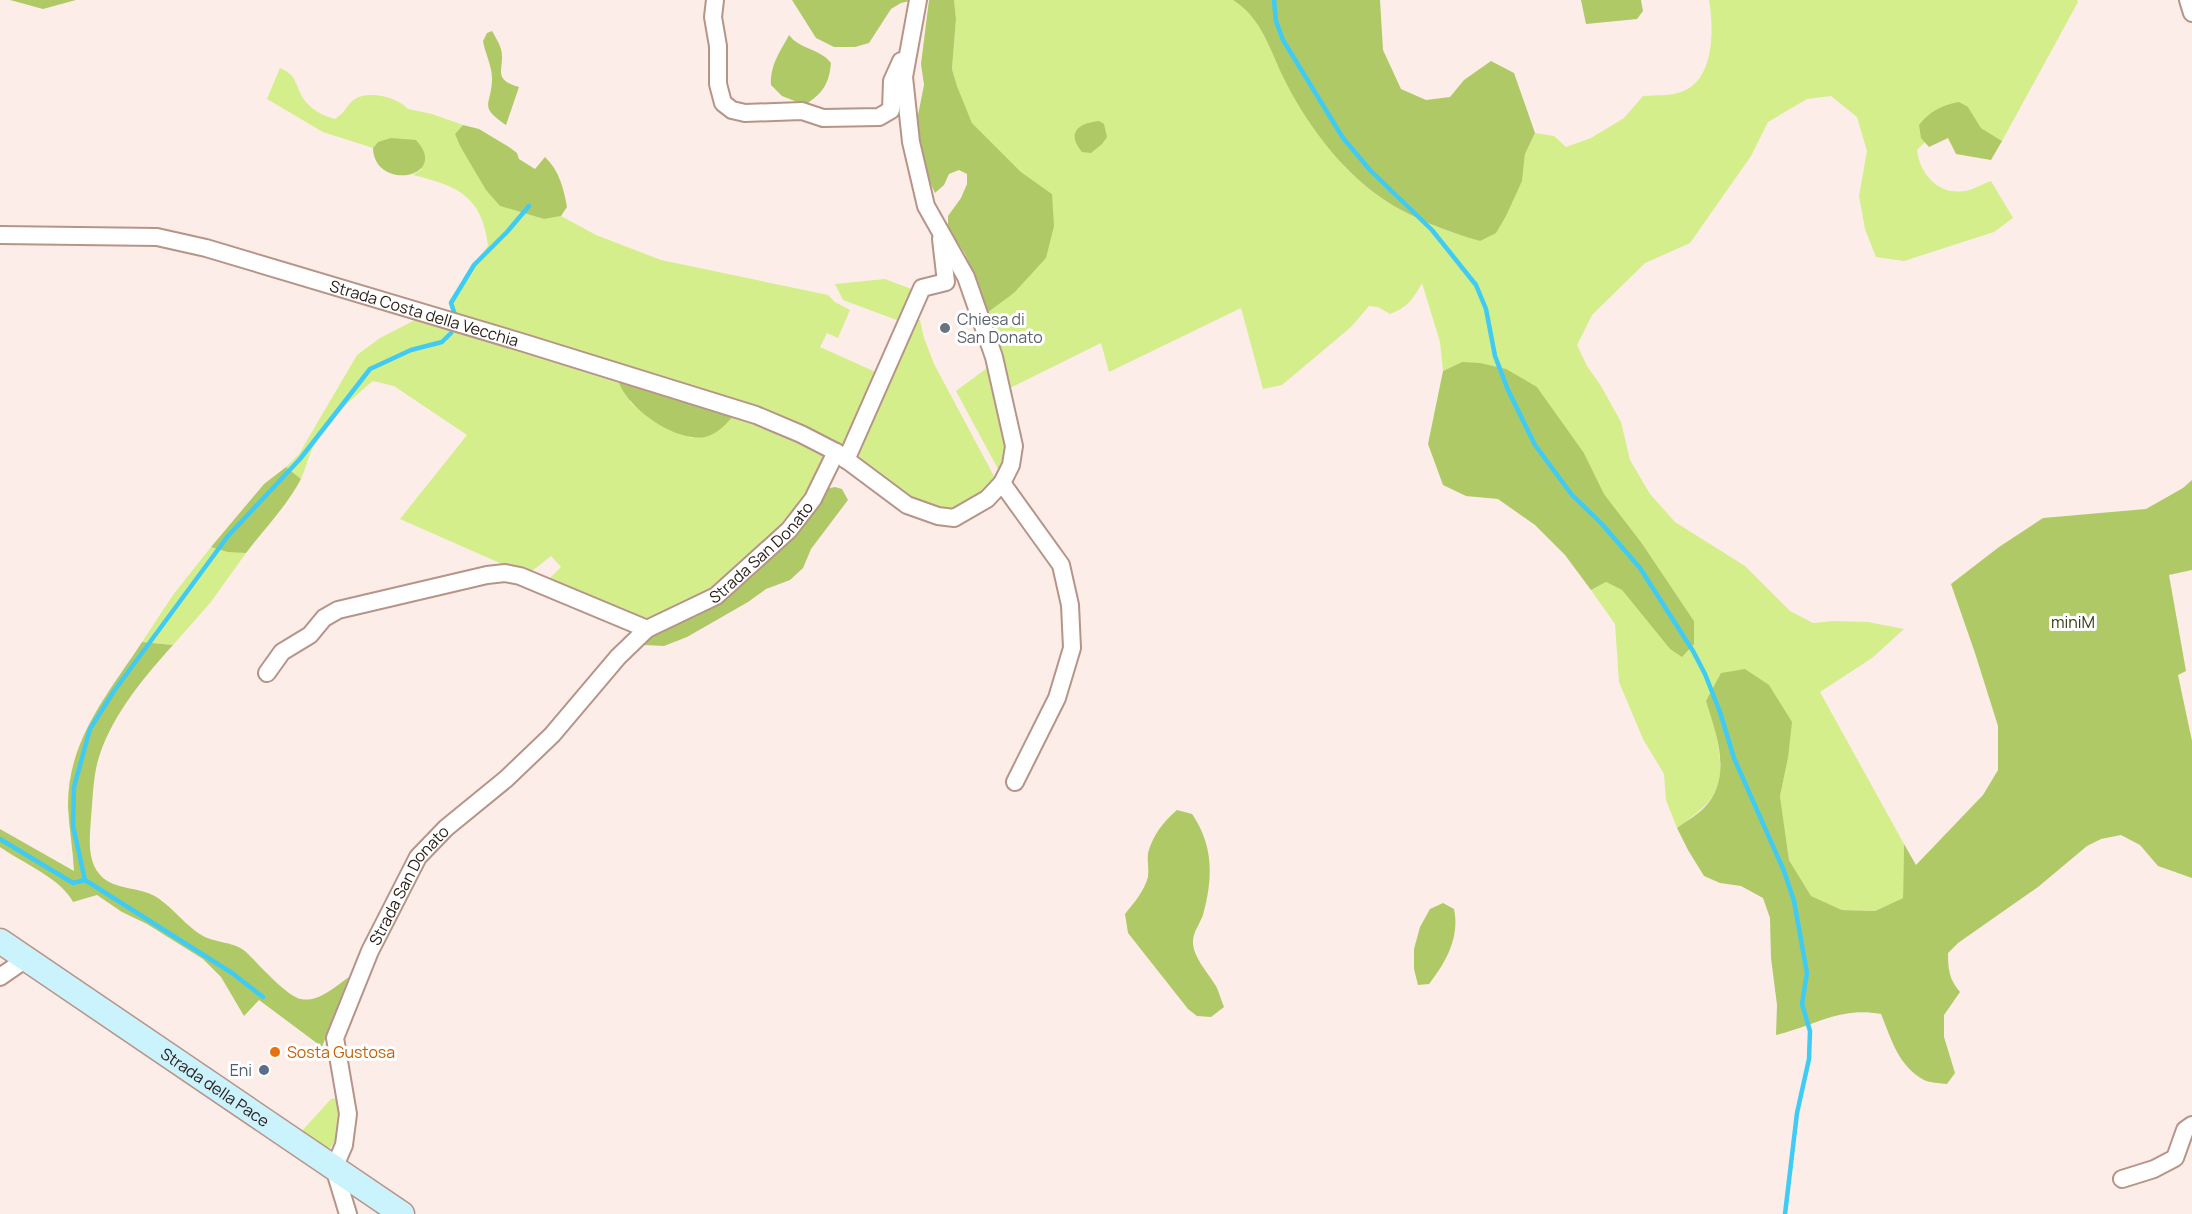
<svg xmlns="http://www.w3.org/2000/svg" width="2192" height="1214" viewBox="0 0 2192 1214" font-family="Manrope,sans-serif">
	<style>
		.green { fill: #d4ee8b }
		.forest { fill: #b0c967 }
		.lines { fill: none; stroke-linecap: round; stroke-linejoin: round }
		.stream { stroke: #3fcbf3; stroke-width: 4.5 }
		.street-casing { stroke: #b79488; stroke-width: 20 }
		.secondary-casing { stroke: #b79488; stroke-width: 27 }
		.street { stroke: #fff; stroke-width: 16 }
		.secondary { stroke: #cbf3fd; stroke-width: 24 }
		.worship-dot { fill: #6b7280; stroke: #fff; stroke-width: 2 }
		.food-dot { fill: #e8710a; stroke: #fff; stroke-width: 2 }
		.service-dot { fill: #5c6f8a; stroke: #fff; stroke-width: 2 }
		.labels { text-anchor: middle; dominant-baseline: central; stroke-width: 6; stroke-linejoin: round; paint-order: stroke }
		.street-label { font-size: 16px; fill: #291c17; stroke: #fff }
		.worship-label { font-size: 16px; fill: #5b616d; stroke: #fff; text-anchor: start }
		.park-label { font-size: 16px; fill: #313b12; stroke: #fff }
		.food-label { font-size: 16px; fill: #c56008; stroke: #fff; text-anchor: start }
		.service-label { font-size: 16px; fill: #4e5e75; stroke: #fff; text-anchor: end }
	</style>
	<rect width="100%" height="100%" fill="#fcede8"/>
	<g class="green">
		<path d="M954,0H1233C1261,18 1269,47 1282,75C1305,122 1340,170 1383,199C1411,218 1448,232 1480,241L1522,181L1525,154L1535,133L1554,136L1566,147L1591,138L1624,118L1643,96C1655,95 1670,96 1681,92C1715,81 1714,28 1709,0H2077L2078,2L2002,141L1981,128L1968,107L1921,137L1925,142L1917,150C1920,175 1939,195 1964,191C1973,190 1982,184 1991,181L2013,218L1994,232L1904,261L1876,257L1865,229L1859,196L1867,151L1857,117L1831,96L1807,99L1768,122L1751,156L1690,243L1645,263L1592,315L1577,345L1587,366L1601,386L1621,422L1630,460L1650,494L1675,522L1745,566L1790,611L1813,623L1834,621L1868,622L1904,629L1872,658L1820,692L1904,844L1903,898L1875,911L1842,910L1811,896L1789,860L1780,796L1788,758L1716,734C1726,787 1720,797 1677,828L1666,800L1664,774L1643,739L1619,682L1615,624L1591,590L1606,582L1622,590L1670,649L1694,621L1641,542L1604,494L1584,453L1537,387L1462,362L1443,371L1440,342L1422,283C1414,298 1407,308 1390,314L1378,307L1369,306L1351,327L1282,385L1263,389L1241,308L1109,372L1101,343L1006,390L987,313L1014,293L1052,194L1021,172L972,123L957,86L952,69L956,19Z"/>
		<path d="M280,68C298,76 294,83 303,98C310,109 323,116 335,119C346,112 347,104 355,99C368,90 398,97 408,109L432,114L463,125L455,134L460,146L500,206L544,219L561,216L596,235L661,260L828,295L835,302L850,310L838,338L827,333L820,347L880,374L843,446L816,431L743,404L452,314L449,301L470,269L488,246C482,196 458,186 413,175L422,169L378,142L373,148L323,132L267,99Z"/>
		<path d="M885,279L914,290L902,322L843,300L835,284Z"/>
		<path d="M417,319L630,380V402C650,418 668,431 692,438L734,415L777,429L824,453L823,470L813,496L719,588L656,620L630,614L546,582L561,567L551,556L527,575L400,519L467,435L394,386L373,381C350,400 323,424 311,452C307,461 305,470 301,479L286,467L299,454L357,355L380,338Z"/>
		<path d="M916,320H920L924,338L934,364L996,480C989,489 981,494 971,500C963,505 955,509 944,509C918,509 881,474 860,459L858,451Z"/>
		<path d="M991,365C998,400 1009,434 1002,471L998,469L956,391Z"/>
		<path d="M211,547L246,553L210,603L173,645L142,642L173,595Z"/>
		<path d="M338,1098C340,1114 342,1136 330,1148L322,1147L301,1132L331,1099Z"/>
	</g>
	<g class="forest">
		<path d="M10,0H76L43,9Z"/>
		<path d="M792,0H914L901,3L891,9L869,43L855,47H834L816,38Z"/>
		<path d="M929,0H954L956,19L952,69L957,86L972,123L1021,172L1052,194L1054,226L1046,258L1014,293L987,313L978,282L965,254L948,227V216L961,198L967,184V174L959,170L949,174L944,185L935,193L928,178L916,125L924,85L921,64Z"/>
		<path d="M1233,0H1380L1383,50L1401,89L1426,100L1450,97L1464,80L1491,61L1514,73L1535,133L1525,154L1522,181L1506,216L1496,233L1480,241C1448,232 1411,218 1383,199C1340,170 1305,122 1282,75C1269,47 1261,18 1233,0Z"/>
		<path d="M1581,0H1641L1643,11L1637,19L1586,24Z"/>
		<path d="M492,31C495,36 499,43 501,49C506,68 490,79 519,87L506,125C477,105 492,106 492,78C492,66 485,53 483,41L487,33Z"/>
		<path d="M789,35C800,50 820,48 831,63C829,84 823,93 805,105L782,96L771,85C770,65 780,52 789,35Z"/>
		<path d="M1959,102L1968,107L1981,128L2002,141L1991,160L1956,154L1948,138L1929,147L1921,138L1919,125C1930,111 1942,105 1959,102Z"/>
		<path d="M1099,121L1104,124L1107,137L1102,144L1091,153L1082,152C1066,133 1078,123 1099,121Z"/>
		<path d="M463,125L479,129L509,147L517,153L519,159L535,169L545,157C559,170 564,189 567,207L561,216L544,219L500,206L486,190L460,146L455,134Z"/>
		<path d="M391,138L416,140C451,178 374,192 373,148L378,142Z"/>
		<path d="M1462,362L1480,363L1506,369L1537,387L1584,453L1604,494L1641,542L1694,621V644L1682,657L1670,649L1622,590L1606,582L1591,590L1565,555L1535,525L1498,499L1466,496L1443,485L1428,444L1443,371Z"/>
		<path d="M630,380L734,415C726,424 718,434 705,437C675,442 629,409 619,383Z"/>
		<path d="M286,467L301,479C286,507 265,528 246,553L228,552L211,547L264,484Z"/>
		<path d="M2192,480V570L2169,575L2186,671L2178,675L2192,741V878L2158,866L2140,845L2121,835L2101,839L2087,846L2038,887L1958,943L1948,953C1948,969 1949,979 1960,992L1944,1015V1037L1955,1073L1947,1084C1940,1083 1930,1083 1924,1080C1898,1066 1891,1038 1881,1014C1840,1006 1814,1026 1776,1035L1777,1005L1771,958L1770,918L1763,898L1741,886L1720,883L1704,876L1688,850L1677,828C1686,821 1696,816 1704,808C1733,778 1717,736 1706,701L1721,673L1745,669L1769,685L1792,722L1788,758L1780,796L1789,860L1811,896L1842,910L1875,911L1903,898L1904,844L1916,865L1983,795L1998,770V726L1975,653L1951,584L1999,547L2043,518L2146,509L2183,488Z"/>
		<path d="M835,487L842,489L848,500L811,549L803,568L790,580L766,589L748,602L687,637L664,646L645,645L643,640L710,604L825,489Z"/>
		<path d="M142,642L173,645C144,677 114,713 100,754C93,773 93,798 91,818C90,835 87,855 97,871C111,892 139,885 158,898C174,909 187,927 203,936C216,943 236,942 246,952C258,963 286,996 301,999C318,1003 336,986 349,977L322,1047L259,1000L244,1016L221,977L203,959L147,924L122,912L97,895L73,902C62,879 21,862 0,847V829L74,871C73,850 69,828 68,807C67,741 108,694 142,642Z"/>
		<path d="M1177,810L1192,814C1214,846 1213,879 1203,915C1200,923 1193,933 1193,941C1192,956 1209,974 1216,986C1219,992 1221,1000 1224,1007L1211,1017L1197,1016L1188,1009L1128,933L1125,914C1134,903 1144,891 1148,877C1149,869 1147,861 1148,853C1153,835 1163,822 1177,810Z"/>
		<path d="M1443,903L1454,909C1460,937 1446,962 1429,984L1418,985L1414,969V949L1420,927L1430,909Z"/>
	</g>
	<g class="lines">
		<g class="stream">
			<path d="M1274,0L1276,21L1283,40L1343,138L1370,170L1432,230L1476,285L1486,309L1495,356L1508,390L1535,445L1572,495L1601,523L1640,568L1693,651L1705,674L1720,712L1734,758L1784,871L1794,901L1807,973L1802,1004L1810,1031L1809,1059L1797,1113L1785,1214"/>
			<path d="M455,315L451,303L474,265L507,232L529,206"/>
			<path d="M0,839L73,883L85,880"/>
			<path d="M263,997L232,973L85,880L73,826L74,787L90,729L114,691L228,536L300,459L370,369L411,350L442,342L451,333"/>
		</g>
		<defs>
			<g id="street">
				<path d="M715,0L713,17L718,46V84L723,103L732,110L745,113L802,111L823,118L879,117L891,110L892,81L901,61"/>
				<path d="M2188,0L2192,13"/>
				<path id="s1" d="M0,235L157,237L206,248L521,342L756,415L801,434L836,452L907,505L938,516L954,518L987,499L1002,483L1011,465L1014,446L994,357L966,277L926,206L911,142L904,77L918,0"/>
				<path d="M846,460L922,288L946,282L941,239"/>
				<path d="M1002,483L1061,565L1070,605L1072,648L1057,698L1015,782"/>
				<path d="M267,673L282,652L310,635L324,618L338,610L487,575L505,573L520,576L647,629"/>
				<path d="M0,977L26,959"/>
				<path d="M2122,1179L2154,1169L2175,1158L2185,1130L2192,1125"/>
				<path id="s2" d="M348,1214L334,1168L344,1145L348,1114L335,1038L370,951L418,857L446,828L506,779L552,735L618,657L647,629L716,596L789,530L813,499L836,452"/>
			</g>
			<g id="secondary">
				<path id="s3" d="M0,941L402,1214"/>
			</g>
		</defs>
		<use href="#street" class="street-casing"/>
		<use href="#secondary" class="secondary-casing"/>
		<use href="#street" class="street"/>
		<use href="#secondary" class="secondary"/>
	</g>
	<circle class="worship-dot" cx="945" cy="328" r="6"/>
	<circle class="food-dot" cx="275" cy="1052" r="6"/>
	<circle class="service-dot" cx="264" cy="1070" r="6"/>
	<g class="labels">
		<g class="street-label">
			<text stroke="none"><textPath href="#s1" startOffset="435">Strada Costa della Vecchia</textPath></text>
			<text stroke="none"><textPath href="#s2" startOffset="844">Strada San Donato</textPath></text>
			<text stroke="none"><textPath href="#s2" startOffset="352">Strada San Donato</textPath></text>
			<text stroke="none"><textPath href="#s3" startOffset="260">Strada della Pace</textPath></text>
		</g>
		<g class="worship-label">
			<text x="957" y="319">Chiesa di<tspan x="957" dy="18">San Donato</tspan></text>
		</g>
		<g class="park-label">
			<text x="2073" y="622">miniM</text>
		</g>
		<g class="food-label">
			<text x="287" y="1052">Sosta Gustosa</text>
		</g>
		<g class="service-label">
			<text x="252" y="1070">Eni</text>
		</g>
	</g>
</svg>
